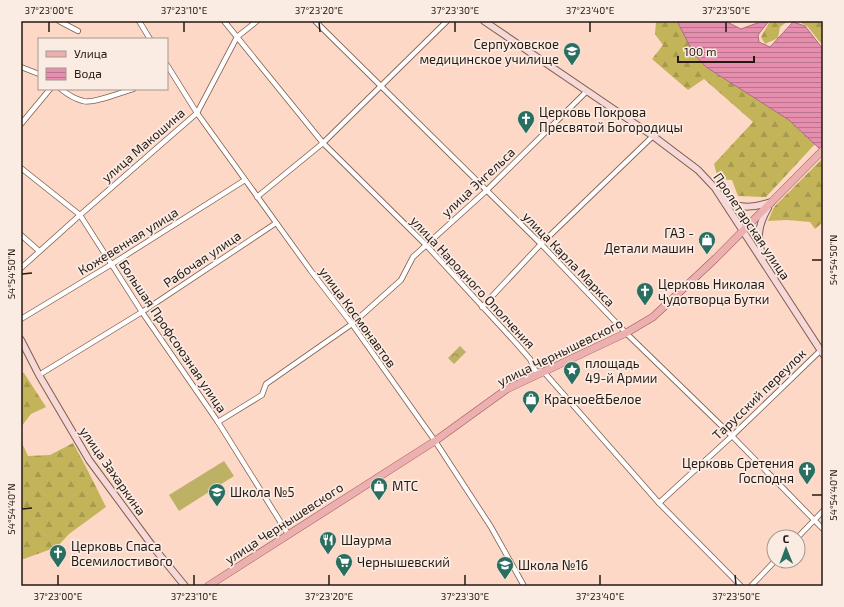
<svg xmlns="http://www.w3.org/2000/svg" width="844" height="607" viewBox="0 0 844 607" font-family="'Exo 2',sans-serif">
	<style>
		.forest { fill: url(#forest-firs) }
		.park { fill: url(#park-crowns) }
		.pitch { fill: #bdb166 }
		.water { fill: url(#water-rules); stroke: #ac6b80 }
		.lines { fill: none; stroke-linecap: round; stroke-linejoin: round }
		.street-casing { stroke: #7e5e4e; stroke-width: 6 }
		.secondary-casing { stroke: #7e5e4e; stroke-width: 8 }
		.primary-casing { stroke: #9d5955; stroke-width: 8 }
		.street { stroke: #fff; stroke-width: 4.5 }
		.secondary { stroke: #f5d8d7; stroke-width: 6 }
		.primary { stroke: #ebb0af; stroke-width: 7 }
		.ticks { fill: none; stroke: #261913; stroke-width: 1.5 }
		.labels { text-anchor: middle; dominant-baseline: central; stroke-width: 3.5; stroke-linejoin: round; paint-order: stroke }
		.poi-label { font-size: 13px; fill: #261913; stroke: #faebe3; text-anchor: start }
		.street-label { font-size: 13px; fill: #261913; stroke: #faebe3 }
		.neatline { fill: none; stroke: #261913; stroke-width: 1.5 }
		.ticks-label { font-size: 10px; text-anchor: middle; fill: #261913 }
	</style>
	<defs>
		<pattern id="forest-firs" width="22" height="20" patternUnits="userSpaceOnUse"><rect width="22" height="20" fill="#c3b45a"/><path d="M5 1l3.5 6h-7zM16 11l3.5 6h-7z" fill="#a79a4d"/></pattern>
		<pattern id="park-crowns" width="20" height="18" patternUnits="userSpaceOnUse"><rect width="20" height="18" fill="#bdb166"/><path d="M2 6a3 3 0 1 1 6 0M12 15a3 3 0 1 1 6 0" fill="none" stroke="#998f53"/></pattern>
		<pattern id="water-rules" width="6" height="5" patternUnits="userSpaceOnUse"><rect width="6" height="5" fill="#e68eae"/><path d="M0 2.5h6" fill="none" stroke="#ba738c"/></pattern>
	</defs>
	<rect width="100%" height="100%" fill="#fdd8c6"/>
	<g class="forest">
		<path d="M656,21H677L694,54L706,67L789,120L815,144L766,197L738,196L732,180L718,179L714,164L753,122L704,79L688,90L652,59L663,45L655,34Z"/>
		<path d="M770,21H788L780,27L778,38L765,44L761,37Z"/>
		<path d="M798,21H823V46L808,27Z"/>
		<path d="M823,158V222L815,229L810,222L787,220L768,221L774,207Z"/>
		<path d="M21,372L24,373L46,407L31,414L21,427Z"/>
		<path d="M21,441L28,456L50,455L73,443L87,469L106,507L69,534L57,547L21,560Z"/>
	</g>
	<path class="park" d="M460,346L466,352L454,364L448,358Z"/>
	<path class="pitch" d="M224,461L234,476L179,511L169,495Z"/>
	<path class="water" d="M677,21H725L741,29C749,26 761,21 769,21L758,35L759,42L770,47L793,22L805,26L823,49V152L789,120L706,67L694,54Z"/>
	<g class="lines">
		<defs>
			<g id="street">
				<path d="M59,21L78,31"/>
				<path d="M139,21L150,39"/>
				<path d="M224,21L323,143L426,245L516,343L530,359L536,372L543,371L659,503L741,586"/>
				<path d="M315,21L541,244L626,333L732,436L823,529"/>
				<path d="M167,65L197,113L311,271L352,324L435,441L491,527L524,586"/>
				<path d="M21,67L39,74"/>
				<path d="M61,89C67,94 75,99 83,101C93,104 122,92 133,89"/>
				<path d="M21,124L50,89"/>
				<path d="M21,168L80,215L142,312L218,422L288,534"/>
				<path d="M257,197L323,143L447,21"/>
				<path d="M21,235L39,251"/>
				<path d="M21,268L80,215L197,113L237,37L257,21"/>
				<path d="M482,307L541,244L653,136"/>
				<path d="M21,319L112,264L245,180"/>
				<path d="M39,375L142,312L276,223"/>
				<path d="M218,422L262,395L266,384L352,324L401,280L413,257L486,191L587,91"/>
				<path d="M659,503L732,436L821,350"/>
				<path d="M798,537L823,511"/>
				<path d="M751,586L775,561"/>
			</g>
			<g id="secondary">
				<path d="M484,21L653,136L698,170L715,188L823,354"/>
				<path d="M725,200C740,210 756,207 771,202"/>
				<path d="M763,258C757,238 757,227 768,208"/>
				<path d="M21,340L39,375L89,460L154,548L185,586"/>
			</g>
			<path id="primary" d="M208,586L435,441L507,389L626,333L653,317L716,258L823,150"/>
		</defs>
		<use href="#street" class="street-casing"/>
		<use href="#secondary" class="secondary-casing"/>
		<use href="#primary" class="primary-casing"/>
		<use href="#street" class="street"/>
		<use href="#secondary" class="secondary"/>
		<use href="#primary" class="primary"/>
	</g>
	<path class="ticks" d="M49,22V32M184,22V32M319,22L320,32M455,22V32M590,22V32M726,22V32M812,260H822M22,274L32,273M812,495H822M22,509L32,508M58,575V585M194,575V585M329,575V585M465,575V585M600,575V585M735,575L736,585"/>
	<defs>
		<symbol id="university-pin" viewBox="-11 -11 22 30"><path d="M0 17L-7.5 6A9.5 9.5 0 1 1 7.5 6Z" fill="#2a6e60" stroke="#faebe3"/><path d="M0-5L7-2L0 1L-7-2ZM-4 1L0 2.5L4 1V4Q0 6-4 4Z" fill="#fff"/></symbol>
		<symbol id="church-pin" viewBox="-11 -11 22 30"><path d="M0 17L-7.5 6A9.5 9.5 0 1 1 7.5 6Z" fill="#2a6e60" stroke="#faebe3"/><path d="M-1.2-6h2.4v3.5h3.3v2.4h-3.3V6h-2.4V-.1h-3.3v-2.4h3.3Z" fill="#fff"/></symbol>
		<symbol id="shop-pin" viewBox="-11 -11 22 30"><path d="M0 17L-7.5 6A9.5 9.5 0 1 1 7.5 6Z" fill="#2a6e60" stroke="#faebe3"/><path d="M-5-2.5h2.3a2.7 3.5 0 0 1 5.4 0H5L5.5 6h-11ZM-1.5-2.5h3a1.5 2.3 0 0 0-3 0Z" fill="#fff"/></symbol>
		<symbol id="sight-pin" viewBox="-11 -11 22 30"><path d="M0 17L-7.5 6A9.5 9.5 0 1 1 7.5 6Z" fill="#2a6e60" stroke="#faebe3"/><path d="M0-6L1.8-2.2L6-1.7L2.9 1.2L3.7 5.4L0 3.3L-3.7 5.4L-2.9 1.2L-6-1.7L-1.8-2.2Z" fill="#fff"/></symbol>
		<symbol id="school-pin" viewBox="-11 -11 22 30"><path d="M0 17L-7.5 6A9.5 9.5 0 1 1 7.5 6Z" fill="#2a6e60" stroke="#faebe3"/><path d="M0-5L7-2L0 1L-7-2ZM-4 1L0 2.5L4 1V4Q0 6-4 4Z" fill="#fff"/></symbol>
		<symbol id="restaurant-pin" viewBox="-11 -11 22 30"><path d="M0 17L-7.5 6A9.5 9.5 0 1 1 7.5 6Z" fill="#2a6e60" stroke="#faebe3"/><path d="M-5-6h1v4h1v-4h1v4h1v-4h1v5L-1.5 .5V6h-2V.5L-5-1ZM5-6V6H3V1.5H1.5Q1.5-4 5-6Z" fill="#fff"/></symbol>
		<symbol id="supermarket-pin" viewBox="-11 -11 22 30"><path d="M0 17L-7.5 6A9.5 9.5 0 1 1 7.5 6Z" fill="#2a6e60" stroke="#faebe3"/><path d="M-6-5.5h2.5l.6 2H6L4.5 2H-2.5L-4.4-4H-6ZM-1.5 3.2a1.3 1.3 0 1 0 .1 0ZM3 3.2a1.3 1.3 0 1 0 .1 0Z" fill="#fff"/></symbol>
	</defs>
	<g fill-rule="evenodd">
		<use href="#university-pin" x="562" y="41" width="20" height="27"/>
		<use href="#church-pin" x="516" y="109" width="20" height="27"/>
		<use href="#shop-pin" x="697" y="230" width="20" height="27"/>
		<use href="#church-pin" x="635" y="281" width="20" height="27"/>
		<use href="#sight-pin" x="562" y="360" width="20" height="27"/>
		<use href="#shop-pin" x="521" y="389" width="20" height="27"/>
		<use href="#church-pin" x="797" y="460" width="20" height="27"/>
		<use href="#shop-pin" x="369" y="476" width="20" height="27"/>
		<use href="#school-pin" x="207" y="482" width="20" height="27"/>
		<use href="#restaurant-pin" x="318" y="530" width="20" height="27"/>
		<use href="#church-pin" x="48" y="543" width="20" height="27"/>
		<use href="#supermarket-pin" x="334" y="552" width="20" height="27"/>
		<use href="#school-pin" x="495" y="555" width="20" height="27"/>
	</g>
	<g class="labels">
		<g class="poi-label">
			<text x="559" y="44" text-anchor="end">Серпуховское<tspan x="559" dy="15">медицинское училище</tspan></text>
			<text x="539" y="112">Церковь Покрова<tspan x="539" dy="15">Пресвятой Богородицы</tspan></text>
			<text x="694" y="233" text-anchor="end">ГАЗ -<tspan x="694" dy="15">Детали машин</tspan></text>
			<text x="658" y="284">Церковь Николая<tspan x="658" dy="15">Чудотворца Бутки</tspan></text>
			<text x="585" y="363">площадь<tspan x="585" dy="15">49-й Армии</tspan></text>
			<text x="544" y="399">Красное&amp;Белое</text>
			<text x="794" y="463" text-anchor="end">Церковь Сретения<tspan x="794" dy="15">Господня</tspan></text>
			<text x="392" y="486">МТС</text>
			<text x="230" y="492">Школа №5</text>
			<text x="341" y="540">Шаурма</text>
			<text x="71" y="546">Церковь Спаса<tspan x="71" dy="15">Всемилостивого</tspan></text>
			<text x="357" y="562">Чернышевский</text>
			<text x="518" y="565">Школа №16</text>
		</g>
		<g class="street-label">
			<text transform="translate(143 145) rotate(-41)">улица Макошина</text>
			<text transform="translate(478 182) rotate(-43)">улица Энгельса</text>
			<text transform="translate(752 226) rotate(56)">Пролетарская улица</text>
			<text transform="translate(128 241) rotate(-32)">Кожевенная улица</text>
			<text transform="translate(202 259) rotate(-34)">Рабочая улица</text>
			<text transform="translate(569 259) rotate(46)">улица Карла Маркса</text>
			<text transform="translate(473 282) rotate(47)">улица Народного Ополчения</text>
			<text transform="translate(358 317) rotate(54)">улица Космонавтов</text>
			<text transform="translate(173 336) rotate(56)">Большая Профсоюзная улица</text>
			<text transform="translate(560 352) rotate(-26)">улица Чернышевского</text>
			<text transform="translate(759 394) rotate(-44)">Тарусский переулок</text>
			<text transform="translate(113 471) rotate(55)">улица Захаркина</text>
			<text transform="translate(284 523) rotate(-33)">улица Чернышевского</text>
		</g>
	</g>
	<rect width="844" height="607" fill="none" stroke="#faebe3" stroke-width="44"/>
	<rect x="38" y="38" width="130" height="52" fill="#faebe3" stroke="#a59790"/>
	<rect x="46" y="51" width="20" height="6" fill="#ebb0af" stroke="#a59790"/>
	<text x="74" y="58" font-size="12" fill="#261913">Улица</text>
	<rect x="46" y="68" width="20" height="12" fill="url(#water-rules)" stroke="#a59790"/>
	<text x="74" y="78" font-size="12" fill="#261913">Вода</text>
	<g transform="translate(786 549) rotate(359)"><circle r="19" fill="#faebe3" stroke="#a59790"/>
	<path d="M0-3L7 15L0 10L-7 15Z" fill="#2a6e60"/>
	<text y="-6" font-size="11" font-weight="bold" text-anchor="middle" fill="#261913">С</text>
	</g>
	<path d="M678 56v6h76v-6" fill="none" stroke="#261913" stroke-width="2"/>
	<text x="684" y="56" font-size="12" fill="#261913" stroke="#faebe3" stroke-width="3" paint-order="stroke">100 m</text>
	<rect x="22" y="22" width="800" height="563" class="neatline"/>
	<g class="ticks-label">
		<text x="49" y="14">37°23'00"E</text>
		<text x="184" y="14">37°23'10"E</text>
		<text x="319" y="14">37°23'20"E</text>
		<text x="455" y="14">37°23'30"E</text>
		<text x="590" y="14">37°23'40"E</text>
		<text x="726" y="14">37°23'50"E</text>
		<text transform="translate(833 260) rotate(-90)" y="4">54°54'50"N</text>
		<text transform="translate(11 274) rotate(-90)" y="4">54°54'50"N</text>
		<text transform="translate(833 495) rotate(-90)" y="4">54°54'40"N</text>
		<text transform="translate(11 509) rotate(-90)" y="4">54°54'40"N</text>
		<text x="58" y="600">37°23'00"E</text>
		<text x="194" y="600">37°23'10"E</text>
		<text x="329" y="600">37°23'20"E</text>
		<text x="465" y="600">37°23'30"E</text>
		<text x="600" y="600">37°23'40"E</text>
		<text x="736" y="600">37°23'50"E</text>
	</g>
</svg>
